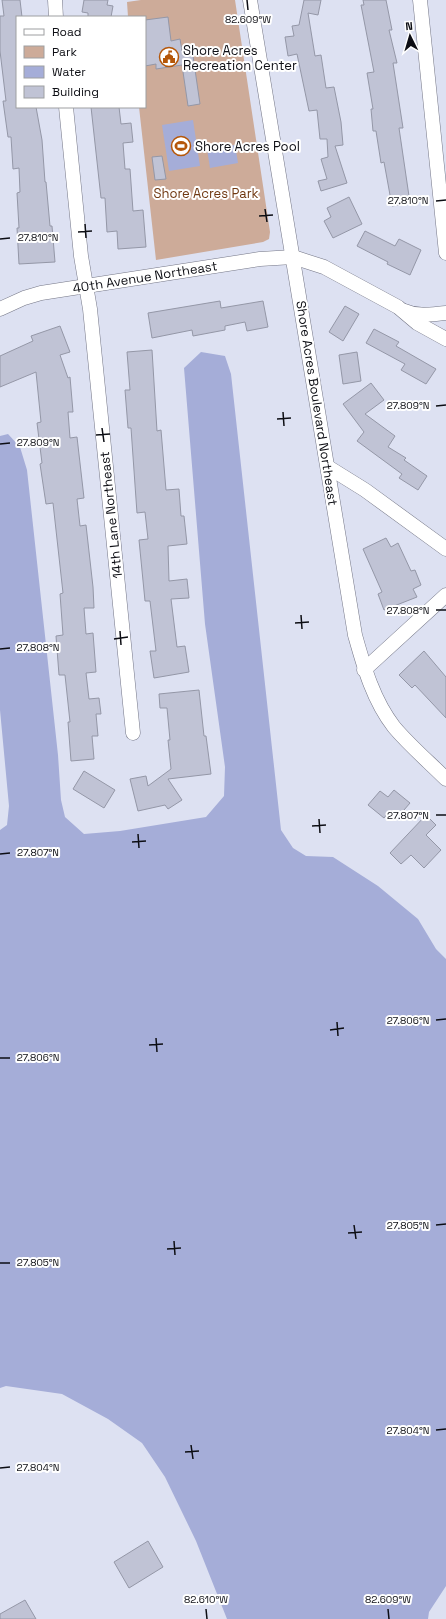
<svg xmlns="http://www.w3.org/2000/svg" width="446" height="1619" viewBox="0 0 446 1619" font-family="'Space Grotesk',sans-serif">
	<style>
		.green { fill: #cdab99 }
		.water { fill: #a5add8 }
		.building { fill: #c0c3d5; stroke: #9497a7 }
		.lines { fill: none; stroke-linecap: round; stroke-linejoin: round }
		.minor-casing { stroke: #747686; stroke-width: 15 }
		.minor { stroke: #fff; stroke-width: 14 }
		.ticks { fill: none; stroke: #0d0e14; stroke-width: 1.5 }
		.labels { text-anchor: middle; dominant-baseline: central; stroke-width: 4; stroke-linejoin: round; paint-order: stroke }
		.poi-label { font-size: 13px; fill: #0d0e14; stroke: #fff; text-anchor: start }
		.park-label { font-size: 13px; fill: #703811; stroke: #fff }
		.street-label { font-size: 13px; fill: #0d0e14; stroke: #fff }
		.ticks-label { font-size: 10px; text-anchor: middle; fill: #0d0e14; stroke: #fff; stroke-width: 4; stroke-linejoin: round; paint-order: stroke }
	</style>
	<rect width="100%" height="100%" fill="#dde1f2"/>
	<path class="green" d="M141,0H235L270,232L269,239L263,242L156,260L139,107H145V17H128L127,2Z"/>
	<g class="water">
		<path d="M193,120L200,166L169,171L162,125Z"/>
		<path d="M235,145L238,163L210,168L207,149Z"/>
		<path d="M201,352L225,356L231,374L281,830L293,848L306,856L333,857L378,886L418,919L436,949L446,959V1586L429,1612L428,1619H227L196,1541L165,1477L142,1443L108,1419L62,1394L6,1386L0,1388V830L7,825L9,806L0,710V436L8,434L20,447L27,470L58,755L61,800L65,817L84,834L120,831L206,817L224,796L225,767L205,624L184,368Z"/>
	</g>
	<g class="building">
		<path d="M2,0H20L22,17H17V107H36L42,140L45,182H46L50,226H52L55,262L19,264L17,228H19L17,193L20,192L19,168L13,169L11,137H8L3,101H6L0,51V16H4Z"/>
		<path d="M84,0H108L107,5L113,6L111,17H88V13L82,12Z"/>
		<path d="M304,0H321L318,15L308,13L315,56L321,55L326,88L334,87L341,122L343,145L335,146L347,183L321,191L318,181L327,179L321,159L328,157L327,139H320L317,110L309,111L297,54L288,56L285,37L294,36L292,26L299,25Z"/>
		<path d="M363,0H386L392,30H389L397,63H393L403,128H399L410,203L392,206L384,162L381,163L376,131H373L371,109H373L367,73L374,72L361,5H364Z"/>
		<path d="M168,17L171,41L180,39L182,51L192,49L200,104L188,106L182,65L156,69V64L145,66V20Z"/>
		<path d="M91,107H119L121,124L131,123L133,142L123,143L125,169H130L133,211L143,210L146,247L118,249L117,231L107,232L105,198H101Z"/>
		<path d="M162,156L166,179L155,180L152,157Z"/>
		<path d="M349,197L362,224L333,238L324,221L331,217L327,208Z"/>
		<path d="M365,231L395,246L399,239L421,250L410,275L387,264L388,262L357,246Z"/>
		<path d="M220,301L221,308L263,301L268,327L247,331L245,322L225,326V330L193,336L192,330L152,338L148,313Z"/>
		<path d="M345,306L359,314L343,341L329,332Z"/>
		<path d="M60,326L70,352L60,355L68,378L70,377L73,412H68L70,438L77,437L84,498L77,499L80,526L86,525L93,587L94,608H84L86,634L93,633L96,672L86,673L89,699L99,698L101,714H96L98,736H92L94,759L71,761L68,722H70L65,675H59L56,636L63,635L60,594L63,593L53,503L46,504L40,464L42,463L37,423L41,422L36,372L0,387V356L33,341L31,336Z"/>
		<path d="M374,329L399,342L396,346L436,369L426,384L401,370L405,364L366,343Z"/>
		<path d="M152,350L157,431L161,430L166,490L179,489L181,516H184L187,544L168,546L169,581L187,579L189,598L171,599L177,647L185,646L189,672L154,678L150,651H156L150,601H145L139,540L148,539L145,512L137,513L131,428H128L125,390H130L127,352Z"/>
		<path d="M357,352L361,381L343,384L339,355Z"/>
		<path d="M371,383L384,400L365,414L395,436L388,447L406,458L404,460L427,476L418,490L399,478L402,474L357,441L364,432L343,404Z"/>
		<path d="M386,538L391,547L398,543L411,571L415,570L421,585L413,589L417,597L384,610L378,594L382,592L363,549Z"/>
		<path d="M424,651L446,677V718L415,685L412,688L399,675Z"/>
		<path d="M199,690L204,736H206L211,774L168,779L182,800L168,809L165,805L138,811L130,779L146,776L148,786L171,769L168,740H170L167,708H160L159,694Z"/>
		<path d="M84,771L115,790L104,808L73,789Z"/>
		<path d="M394,790L410,803L398,817L390,811L384,818L368,805L380,791L388,797Z"/>
		<path d="M426,815L436,825L426,835L441,850L424,868L411,855L401,864L390,853Z"/>
		<path d="M148,1541L163,1567L129,1588L114,1562Z"/>
		<path d="M25,1600L36,1619H0V1614Z"/>
	</g>
	<g class="lines">
		<defs>
			<g id="minor">
				<path d="M55,0L56,17"/>
				<path d="M250,0L355,635C364,667 373,700 394,727C410,746 429,762 446,779"/>
				<path d="M420,0L446,253"/>
				<path d="M66,107L81,256L90,309L133,733"/>
				<path d="M0,309L24,298L41,293L260,259L293,257L324,267L398,307L417,323L446,339"/>
				<path d="M405,311C418,317 432,314 446,313"/>
				<path d="M328,467L365,490L446,549"/>
				<path d="M364,670L446,595"/>
			</g>
		</defs>
		<use href="#minor" class="minor-casing"/>
		<use href="#minor" class="minor"/>
	</g>
	<path class="ticks" d="M247,0L248,10M436,201L446,200M265,209L267,222M259,216L273,215M85,224L86,238M78,232L92,231M0,239L10,238M436,406L446,405M283,412L284,426M277,419L291,418M102,428L104,442M96,435L110,434M0,444L10,443M436,610H446M301,615L302,629M295,623L309,622M120,631L121,645M114,639L128,637M0,649L10,648M436,815H446M319,819L320,833M312,826L326,825M138,834L139,848M132,842L146,841M0,854L10,853M436,1020L446,1019M337,1022L338,1036M330,1030L344,1028M156,1038L157,1052M149,1045L163,1044M0,1058H10M354,1225L356,1239M436,1225L446,1224M348,1233L362,1232M174,1241L175,1255M167,1249L181,1248M0,1263H10M436,1430L446,1429M191,1445L193,1459M185,1452L199,1451M0,1468L10,1467M206,1609L207,1619M388,1609L389,1619"/>
	<defs>
		<symbol id="civic-ring" viewBox="-11 -11 22 22"><circle r="9.5" fill="#fff" stroke="#b55709" stroke-width="1.5"/><path d="M-.6-6.5H3V-4.5H.6V-3L4-1V1h2V6H-6V1h2V-1L-.6-3ZM-1.2 2.5V6h2.4V2.5Z" fill="#b55709"/></symbol>
		<symbol id="stadium-ring" viewBox="-11 -11 22 22"><circle r="9.5" fill="#fff" stroke="#b55709" stroke-width="1.5"/><path d="M0-5a6.5 5 0 1 0 0 10a6.5 5 0 1 0 0-10ZM-3.5-1.8h7v3.6h-7Z" fill="#b55709"/></symbol>
	</defs>
	<g fill-rule="evenodd">
		<use href="#civic-ring" x="158" y="46" width="22" height="22"/>
		<use href="#stadium-ring" x="170" y="135" width="22" height="22"/>
	</g>
	<g class="labels">
		<g class="poi-label">
			<text x="183" y="50">Shore Acres<tspan x="183" dy="15">Recreation Center</tspan></text>
			<text x="195" y="146">Shore Acres Pool</text>
		</g>
		<g class="park-label">
			<text x="206" y="193">Shore Acres Park</text>
		</g>
		<g class="street-label">
			<text transform="translate(145 277) rotate(-9)">40th Avenue Northeast</text>
			<text transform="translate(317 403) rotate(81)">Shore Acres Boulevard Northeast</text>
			<text transform="translate(111 515) rotate(-96)">14th Lane Northeast</text>
		</g>
	</g>
	<g class="ticks-label">
		<text x="248" y="23">82.609°W</text>
		<text x="408" y="204">27.810°N</text>
		<text x="38" y="241">27.810°N</text>
		<text x="408" y="409">27.809°N</text>
		<text x="38" y="446">27.809°N</text>
		<text x="408" y="614">27.808°N</text>
		<text x="38" y="651">27.808°N</text>
		<text x="408" y="819">27.807°N</text>
		<text x="38" y="856">27.807°N</text>
		<text x="408" y="1024">27.806°N</text>
		<text x="38" y="1061">27.806°N</text>
		<text x="408" y="1229">27.805°N</text>
		<text x="38" y="1266">27.805°N</text>
		<text x="408" y="1434">27.804°N</text>
		<text x="38" y="1471">27.804°N</text>
		<text x="206" y="1603">82.610°W</text>
		<text x="388" y="1603">82.609°W</text>
	</g>
	<rect x="16" y="16" width="130" height="92" fill="#ffffff" stroke="#9e9fa1"/>
	<rect x="24" y="29" width="20" height="6" fill="#ffffff" stroke="#9e9fa1"/>
	<text x="52" y="36" font-size="12" fill="#0d0e14">Road</text>
	<rect x="24" y="46" width="20" height="12" fill="#cdab99" stroke="#9e9fa1"/>
	<text x="52" y="56" font-size="12" fill="#0d0e14">Park</text>
	<rect x="24" y="66" width="20" height="12" fill="#a5add8" stroke="#9e9fa1"/>
	<text x="52" y="76" font-size="12" fill="#0d0e14">Water</text>
	<rect x="24" y="86" width="20" height="12" fill="#c0c3d5" stroke="#9e9fa1"/>
	<text x="52" y="96" font-size="12" fill="#0d0e14">Building</text>
	<g transform="translate(410 36) rotate(355)" stroke="#ffffff" stroke-width="3" paint-order="stroke">
	<path d="M0-3L7 15L0 10L-7 15Z" fill="#0d0e14"/>
	<text y="-6" font-size="11" font-weight="bold" text-anchor="middle" fill="#0d0e14">N</text>
	</g>
</svg>
